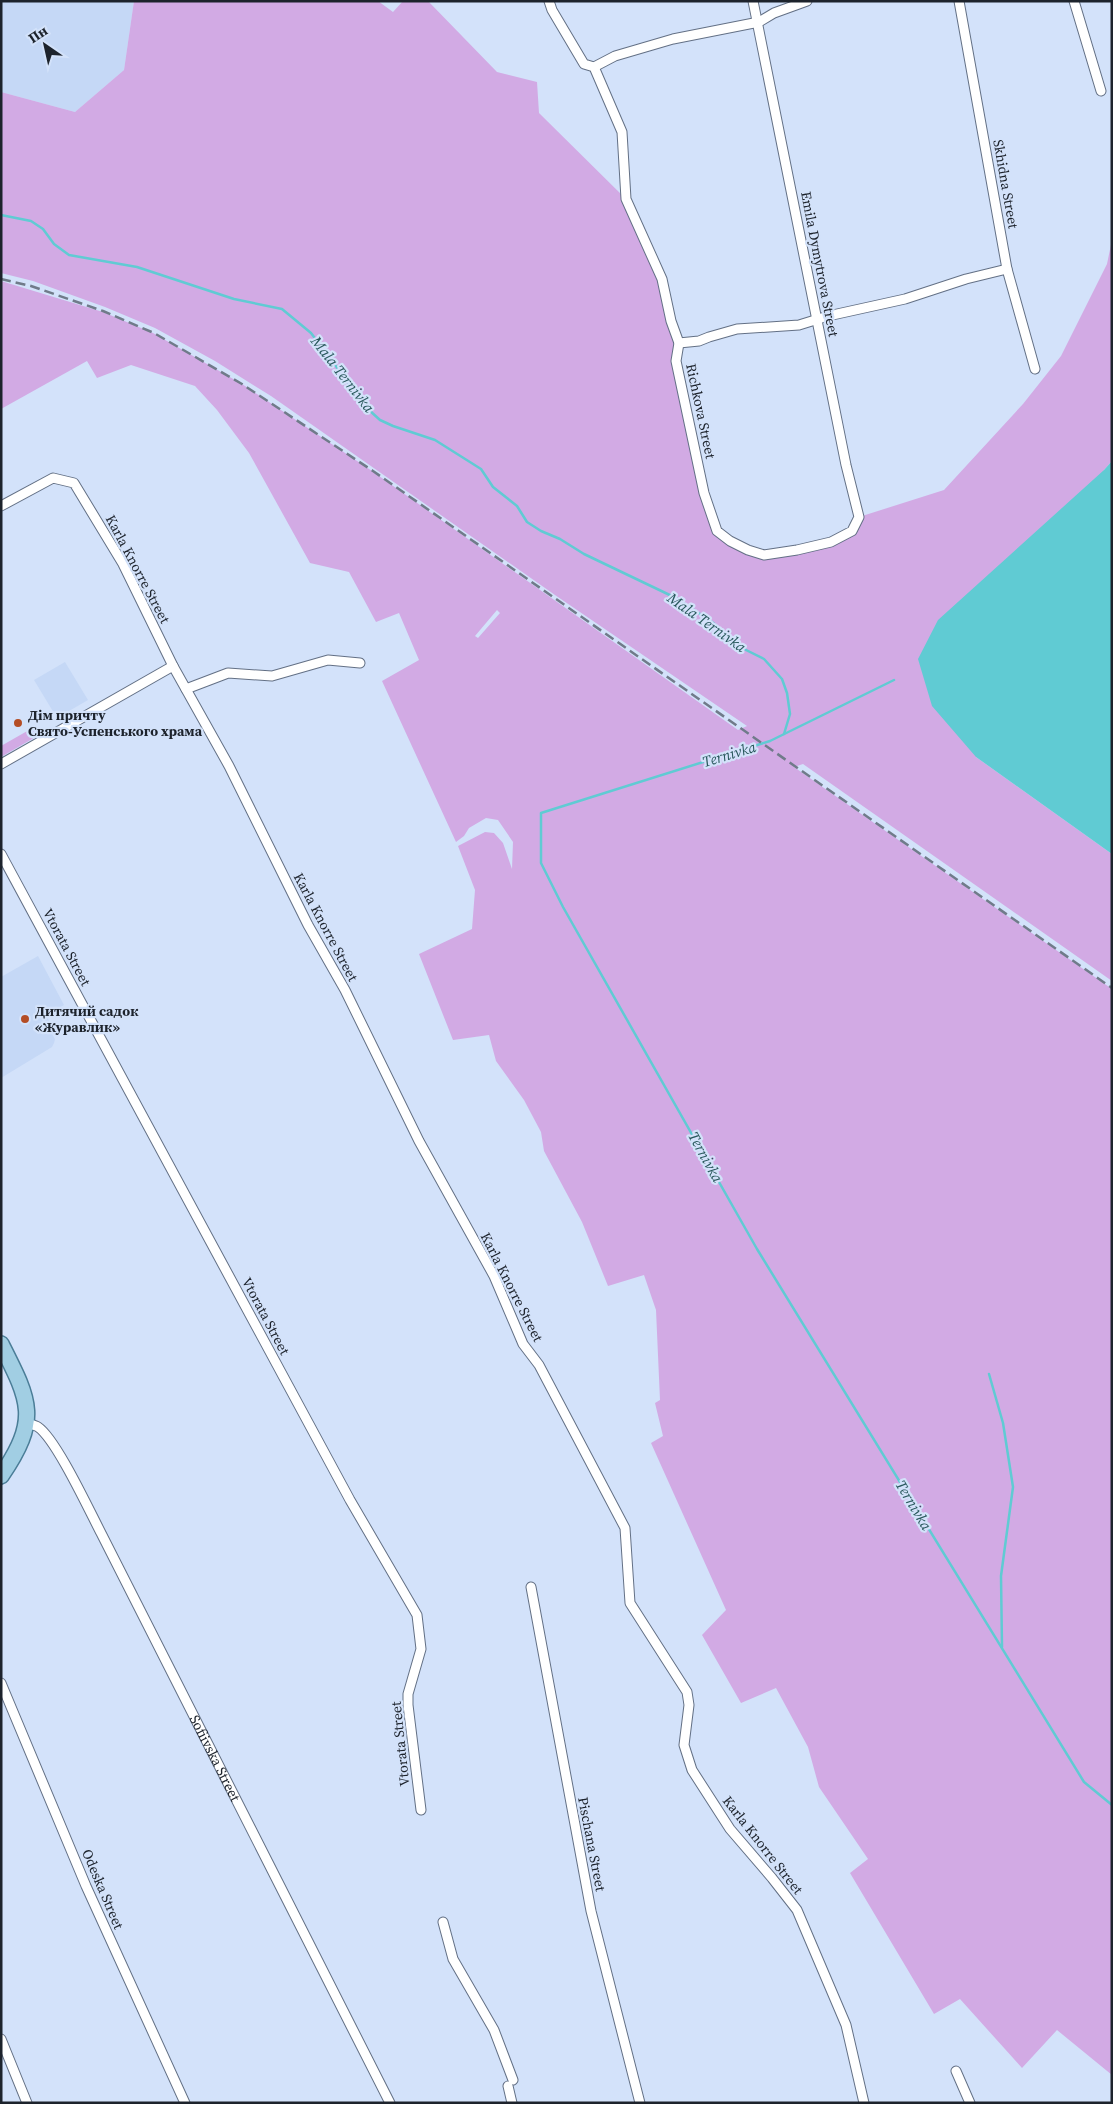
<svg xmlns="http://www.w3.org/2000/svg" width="1113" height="2104" viewBox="0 0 1113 2104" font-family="'Source Serif 4',serif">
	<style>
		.built { fill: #c5d8f6 }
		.green { fill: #d2aae4; fill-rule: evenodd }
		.water { fill: #60cbd3 }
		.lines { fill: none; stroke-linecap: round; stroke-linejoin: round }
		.stream { stroke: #60cbd3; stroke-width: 2.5 }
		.minor-casing { stroke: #637085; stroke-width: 11 }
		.primary-casing { stroke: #4a7d97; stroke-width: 18 }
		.minor { stroke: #fff; stroke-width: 9 }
		.primary { stroke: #a1cee3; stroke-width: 15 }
		.rail { stroke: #707b8a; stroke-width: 2.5; stroke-dasharray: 10 5; stroke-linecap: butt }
		.poi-dot { fill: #b44d25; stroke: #d3e2fa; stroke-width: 2 }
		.labels { text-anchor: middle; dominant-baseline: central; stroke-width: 4.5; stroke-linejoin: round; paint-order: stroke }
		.street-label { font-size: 14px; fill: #1d232c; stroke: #d3e2fa }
		.poi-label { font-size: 14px; font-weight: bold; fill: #1d232c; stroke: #d3e2fa; text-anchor: start }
		.water-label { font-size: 15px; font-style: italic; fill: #29585c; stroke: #d3e2fa }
	</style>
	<rect width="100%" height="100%" fill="#d3e2fa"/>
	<g class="built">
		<path d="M1,1H134L124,70L75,112L1,92Z"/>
		<path d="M65,662L88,700L57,718L34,680Z"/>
		<path d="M38,956L64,1005L46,1015L51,1024L47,1026L55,1039L54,1043L52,1047L1,1078V977Z"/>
	</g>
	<g class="green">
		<path d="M134,1H378L393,12L403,1H428L497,72L537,82L539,113L626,199L652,258L676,342L674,360L707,516L716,533L764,557L832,544L852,536L860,523L859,517L944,490L1023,404L1061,356L1107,264L1112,240V461L1104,470L976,757L1112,854V981L803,764L794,767L1112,989V2075L1057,2030L1022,2068L960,1999L934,2014L850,1873L868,1859L819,1787L808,1747L776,1688L741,1703L702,1635L726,1610L651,1443L663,1436L655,1403L660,1400L656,1310L644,1275L608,1286L582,1222L544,1151L541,1132L524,1100L496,1061L489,1035L453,1040L419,954L472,929L475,890L458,846L485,832L494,833L503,843L512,869L513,842L498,820L486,818L469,828L464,836L456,842L382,681L419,660L399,613L376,622L349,572L310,563L249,453L217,410L195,386L131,365L97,378L87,361L1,409V281L103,312L153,333L242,384L372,471L738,730L747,726L555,595L271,396L215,361L155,328L105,307L33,281L1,273V92L75,112L124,70ZM497,610L500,613L478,638L475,636Z"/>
		<path d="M36,726L40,732L39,735L1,757V746Z"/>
	</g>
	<path class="water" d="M1112,461V854L976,757L932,706L918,659L938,620L1104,470Z"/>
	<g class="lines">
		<g class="stream">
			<path d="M1,215L31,221L43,229L54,244L69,255L137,267L234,299L282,309L311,333L369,410L380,420L393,426L435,440L481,469L493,487L517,506L527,522L541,531L560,539L584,554L676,598L712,622L740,647L764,659L782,679L787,693L790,714L784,734"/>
			<path d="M894,680L770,741L541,813V863L563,907L757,1249L1084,1782L1112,1805"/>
			<path d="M989,1374L1003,1423L1013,1487L1001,1576L1002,1647"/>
		</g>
		<defs>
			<g id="minor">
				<path d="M549,1L552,10L584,64L594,67L622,132L626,199L662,279L671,321L679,343L676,361L704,493L717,531L730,541L748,550L764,555L797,550L831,542L852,531L859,517L846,465L753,1"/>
				<path d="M959,1L1007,269L1035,369"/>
				<path d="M1074,1L1101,91"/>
				<path d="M594,67L615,56L673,39L759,22L774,13L807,1"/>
				<path d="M679,343L699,341L709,337L737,329L799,325L828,316L905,299L966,279L1007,269"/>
				<path d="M1,506L53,478L74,483L123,564L173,666L229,766L308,925L345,990L419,1141L494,1276L523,1344L539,1365L625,1528L630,1603L687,1692L689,1705L684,1745L692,1770L730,1829L772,1878L797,1910L846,2025L864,2103"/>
				<path d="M186,689L228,673L272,676L328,660L360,663"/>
				<path d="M1,764L173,666"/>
				<path d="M1,854L350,1500L417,1615L421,1649L408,1694V1705L421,1810"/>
				<path id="s1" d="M27,1423C30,1424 35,1425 38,1427C56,1439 89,1510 101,1533L390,2103"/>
				<path d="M531,1587L591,1911L640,2103"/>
				<path d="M1,1683L86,1886L185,2103"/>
				<path d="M443,1922L453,1959L494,2030L513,2080"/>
				<path d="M1,2039L27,2103"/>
				<path d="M956,2071L970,2103"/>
				<path d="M508,2086L512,2103"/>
			</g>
			<path id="primary" d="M1,1344C30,1401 40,1419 1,1476"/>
		</defs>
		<use href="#minor" class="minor-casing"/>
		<use href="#primary" class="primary-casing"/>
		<use href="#minor" class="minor"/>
		<use href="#primary" class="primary"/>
		<path class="rail" d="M1,279L31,286L103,311L154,333L242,384L373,471L1112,988"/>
	</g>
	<g class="poi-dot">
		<circle cx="18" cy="723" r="5"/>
		<circle cx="25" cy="1019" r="5"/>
	</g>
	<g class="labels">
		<g class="street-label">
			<text transform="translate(1006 184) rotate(80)">Skhidna Street</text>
			<text transform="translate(820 264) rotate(79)">Emila Dymytrova Street</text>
			<text transform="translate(701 411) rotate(78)">Richkova Street</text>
			<text transform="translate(138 569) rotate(62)">Karla Knorre Street</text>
			<text transform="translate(326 927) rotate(62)">Karla Knorre Street</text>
			<text transform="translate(67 947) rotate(62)">Vtorata Street</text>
			<text transform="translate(512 1287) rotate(63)">Karla Knorre Street</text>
			<text transform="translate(266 1316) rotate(62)">Vtorata Street</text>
			<text transform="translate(400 1744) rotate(-96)">Vtorata Street</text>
			<text stroke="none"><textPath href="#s1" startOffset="388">Sofiivska Street</textPath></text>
			<text transform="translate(592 1844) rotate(79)">Pischana Street</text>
			<text transform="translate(763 1845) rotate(52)">Karla Knorre Street</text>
			<text transform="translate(103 1889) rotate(67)">Odeska Street</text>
		</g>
		<g class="poi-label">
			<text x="28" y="715">Дім причту<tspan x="28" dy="16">Свято-Успенського храма</tspan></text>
			<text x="35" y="1011">Дитячий садок<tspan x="35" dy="16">«Журавлик»</tspan></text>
		</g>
		<g class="water-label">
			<text transform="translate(343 374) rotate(52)">Mala Ternivka</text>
			<text transform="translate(707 622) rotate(35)">Mala Ternivka</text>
			<text transform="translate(729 754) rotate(-17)">Ternivka</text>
			<text transform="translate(706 1157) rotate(61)">Ternivka</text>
			<text transform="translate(914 1505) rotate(59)">Ternivka</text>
		</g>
	</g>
	<rect width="1113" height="2104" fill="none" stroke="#1d232c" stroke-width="5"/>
	<g transform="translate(45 45) rotate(326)" stroke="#d3e2fa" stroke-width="4" paint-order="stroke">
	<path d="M0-4L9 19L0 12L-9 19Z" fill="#1d232c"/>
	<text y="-8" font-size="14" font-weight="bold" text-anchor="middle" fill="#1d232c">Пн</text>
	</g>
</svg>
